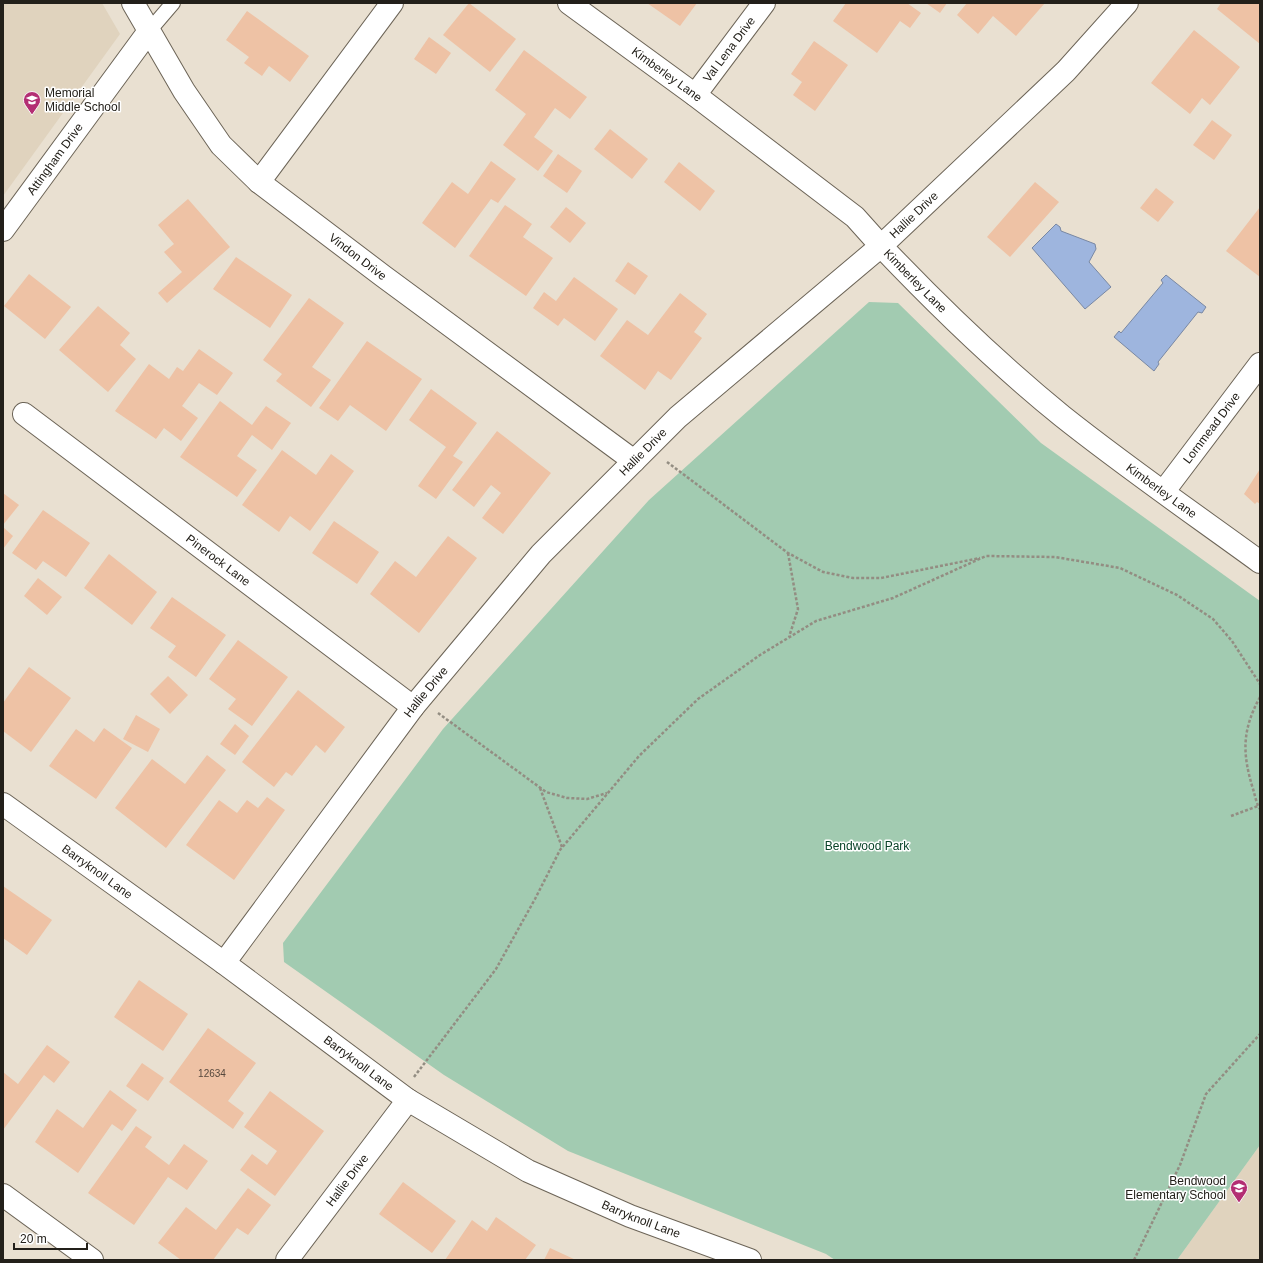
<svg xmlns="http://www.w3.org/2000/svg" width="1263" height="1263" viewBox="0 0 1263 1263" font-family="Arial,sans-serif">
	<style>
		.built { fill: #e0d3be }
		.green { fill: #a2cbb1 }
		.water { fill: #9eb5de; stroke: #7988a3 }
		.building { fill: #eec2a5 }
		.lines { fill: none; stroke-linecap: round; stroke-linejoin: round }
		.lane-casing { stroke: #6c6457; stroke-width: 16 }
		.street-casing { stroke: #6c6457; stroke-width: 24 }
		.secondary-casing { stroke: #6c6457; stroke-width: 24 }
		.path { stroke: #938d82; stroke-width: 2.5; stroke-dasharray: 3 2; stroke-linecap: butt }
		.lane { stroke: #fff; stroke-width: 14 }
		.street { stroke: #fff; stroke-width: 22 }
		.secondary { stroke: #fff; stroke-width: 22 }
		.labels { text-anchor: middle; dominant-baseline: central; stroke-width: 3; stroke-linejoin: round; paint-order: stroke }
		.number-label { font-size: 10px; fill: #56483d }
		.street-label { font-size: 12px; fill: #23201a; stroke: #fff }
		.poi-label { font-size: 12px; fill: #23201a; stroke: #fff; text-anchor: start }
		.park-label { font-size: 12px; fill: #094328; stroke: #fff }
	</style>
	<rect width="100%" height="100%" fill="#e9e0d1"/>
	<g class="built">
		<path d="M3,3H102L120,34L3,196Z"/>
		<path d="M1260,1145V1260H1177Z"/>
	</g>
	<path class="green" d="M869,302L898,303L1041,443L1260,601V1145L1177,1260H835L826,1254L568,1151L444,1075L284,962L283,943L443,729L649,500Z"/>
	<g class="water">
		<path d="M1056,224L1060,227L1061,231L1095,244L1096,249L1089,262L1111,287L1085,309L1032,248Z"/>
		<path d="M1166,275L1206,307L1202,313L1198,312L1158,362L1159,364L1154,371L1114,337L1119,331L1121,333L1163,283L1161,280Z"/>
	</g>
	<g class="building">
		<path d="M469,3L516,39L490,72L443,35Z"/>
		<path d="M647,3H697L680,26Z"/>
		<path d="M846,3H907L921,13L910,28L900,21L877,53L833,21Z"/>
		<path d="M926,3H947L940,13Z"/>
		<path d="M967,3H1045L1016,36L993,16L978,34L957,15Z"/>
		<path d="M1221,3H1260V44L1217,9Z"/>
		<path d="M247,11L309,56L290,82L269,66L262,76L244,63L249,57L226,40Z"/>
		<path d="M1194,30L1240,67L1210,105L1202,98L1190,114L1151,83Z"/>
		<path d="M429,37L451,53L436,74L414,59Z"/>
		<path d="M814,41L848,65L815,111L793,95L802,82L791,74Z"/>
		<path d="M524,50L587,97L570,119L555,108L534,137L553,151L538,171L503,145L526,114L495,90Z"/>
		<path d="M1212,120L1232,135L1214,160L1193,145Z"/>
		<path d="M610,129L648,159L632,179L594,149Z"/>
		<path d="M558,154L582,171L567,193L543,176Z"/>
		<path d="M491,161L516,179L498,203L491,199L455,248L422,223L452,182L468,194Z"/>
		<path d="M679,162L715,191L700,211L664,182Z"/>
		<path d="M1035,182L1059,202L1010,257L987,237Z"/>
		<path d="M1156,188L1174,202L1158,222L1140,208Z"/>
		<path d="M188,199L230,247L167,303L158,293L182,272L164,252L174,244L158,225Z"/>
		<path d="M505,205L532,224L523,237L553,258L526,296L469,256Z"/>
		<path d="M566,207L586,223L570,243L550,227Z"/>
		<path d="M1260,207V277L1226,251Z"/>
		<path d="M236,257L292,295L270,328L213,289Z"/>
		<path d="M628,262L648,276L635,295L615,281Z"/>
		<path d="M29,274L71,307L45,339L4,306Z"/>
		<path d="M574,277L618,309L595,341L564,318L558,326L533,308L544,292L556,301Z"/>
		<path d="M680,293L707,314L694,332L702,338L671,380L658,371L645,390L600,356L627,320L648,335Z"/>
		<path d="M309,298L344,323L312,367L331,380L311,407L276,381L282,374L263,360Z"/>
		<path d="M98,306L130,333L120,345L136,359L108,392L59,350Z"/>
		<path d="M367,341L422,379L386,431L350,405L338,421L319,408Z"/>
		<path d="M199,349L233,373L217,395L199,383L182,406L198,418L181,441L164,428L156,439L115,411L149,364L169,379L177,367L183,371Z"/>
		<path d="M431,389L477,423L453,456L463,462L436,499L418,486L446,447L409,420Z"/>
		<path d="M220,401L252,425L266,406L291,423L272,450L252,435L237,456L257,470L237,497L180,457Z"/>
		<path d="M497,431L551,473L503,534L482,518L501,493L491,485L474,507L452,490Z"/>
		<path d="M282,450L316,475L331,454L354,471L310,531L290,516L279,532L242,505Z"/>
		<path d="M1260,469V504L1257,502L1255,504L1244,494Z"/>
		<path d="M3,493L19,505L3,525Z"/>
		<path d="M43,510L90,543L66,577L43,561L36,570L12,553Z"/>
		<path d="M334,521L379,552L357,584L312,553Z"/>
		<path d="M3,527L13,536L3,549Z"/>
		<path d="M448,536L477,558L419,633L370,594L395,561L416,577Z"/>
		<path d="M109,554L157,592L132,625L84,588Z"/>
		<path d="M38,578L62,597L47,615L24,596Z"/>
		<path d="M172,597L226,635L196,677L168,657L176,646L150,628Z"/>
		<path d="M238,640L288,677L252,726L228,709L236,699L209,679Z"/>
		<path d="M29,667L71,698L31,752L3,731V703Z"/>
		<path d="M168,676L188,695L170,714L150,694Z"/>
		<path d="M298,690L345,727L325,753L316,745L292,776L286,772L274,787L242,762Z"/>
		<path d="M136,715L160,729L148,752L123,739Z"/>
		<path d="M235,724L249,736L235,755L220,744Z"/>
		<path d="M104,728L132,748L96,799L49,766L76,729L94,742Z"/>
		<path d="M207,755L226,770L166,848L115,808L152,759L185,784Z"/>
		<path d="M267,797L285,810L234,880L186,845L219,800L237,813L247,800L258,808Z"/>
		<path d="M3,886L52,920L27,955L3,938Z"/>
		<path d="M139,980L188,1014L163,1051L114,1017Z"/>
		<path d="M208,1028L256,1063L228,1101L244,1113L233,1129L169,1082Z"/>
		<path d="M47,1045L70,1062L54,1083L44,1075L3,1130V1072L18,1084Z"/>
		<path d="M142,1063L164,1078L148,1101L126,1086Z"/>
		<path d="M110,1090L137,1110L122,1131L112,1124L78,1173L35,1142L57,1109L83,1128Z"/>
		<path d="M270,1091L324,1131L275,1196L240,1170L252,1154L267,1165L277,1151L244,1127Z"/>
		<path d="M136,1126L152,1137L145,1147L169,1165L184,1144L208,1161L187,1190L168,1177L134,1225L88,1193Z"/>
		<path d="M403,1182L456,1221L432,1253L379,1214Z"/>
		<path d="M248,1188L271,1205L248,1235L237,1228L213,1260H181L158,1243L186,1207L216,1230Z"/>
		<path d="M496,1217L536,1245L525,1260H445L472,1220L487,1231Z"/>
		<path d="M550,1248L576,1260H544Z"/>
	</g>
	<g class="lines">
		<defs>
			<path id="lane" d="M149,31L173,3"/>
			<g id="street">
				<path id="s1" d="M569,3L695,95L855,217L881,246"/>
				<path id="s2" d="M695,95L764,3"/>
				<path d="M259,182L392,3"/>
				<path id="s3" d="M24,414L413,707"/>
				<path id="s4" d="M1164,491L1260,364"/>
				<path id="s5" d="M3,804L224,963L408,1100L528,1171L630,1216L750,1260"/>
				<path id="s6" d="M224,963L413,707L541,554L678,417L881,246L1066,71L1127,3"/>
				<path d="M3,1195L92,1260"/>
				<path id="s7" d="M287,1260L408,1100"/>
			</g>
			<g id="secondary">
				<path id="s8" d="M133,3L184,91L221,145L259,182L383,276L634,461"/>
				<path id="s9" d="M3,230L149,31"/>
				<path id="s10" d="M881,246C938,306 998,364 1062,416C1126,467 1194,514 1260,562"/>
			</g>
		</defs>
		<use href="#lane" class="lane-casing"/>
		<use href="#street" class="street-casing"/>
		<use href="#secondary" class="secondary-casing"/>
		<g class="path">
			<path d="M667,462L788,553L823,572L853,578H881L980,558"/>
			<path d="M788,553L798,609L789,637"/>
			<path d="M1260,697C1242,730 1242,753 1253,789C1255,795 1256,803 1260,809"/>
			<path d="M438,713L546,792L567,798L587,799L607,793"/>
			<path d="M540,788L562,847"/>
			<path d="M1231,816L1258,806"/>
			<path d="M414,1077L496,969L535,899L560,850L639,756L698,699L760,655L816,621L893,598L986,556L1055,557L1120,568L1177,595L1213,619L1232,641L1260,684"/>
			<path d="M1134,1260L1180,1165L1206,1094L1260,1034"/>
		</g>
		<use href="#lane" class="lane"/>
		<use href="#street" class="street"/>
		<use href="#secondary" class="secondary"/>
	</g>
	<defs>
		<symbol id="school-pin" viewBox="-11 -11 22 30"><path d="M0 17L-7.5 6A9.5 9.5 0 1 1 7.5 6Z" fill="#b32e73" stroke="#fff"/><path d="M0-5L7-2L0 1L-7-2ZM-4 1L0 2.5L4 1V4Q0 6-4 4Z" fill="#fff"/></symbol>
	</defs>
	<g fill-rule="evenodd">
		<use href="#school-pin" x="22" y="90" width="20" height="27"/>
		<use href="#school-pin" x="1229" y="1178" width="20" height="27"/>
	</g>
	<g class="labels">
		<g class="number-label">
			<text x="212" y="1073">12634</text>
		</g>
		<g class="street-label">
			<text stroke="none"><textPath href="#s2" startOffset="57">Val Lena Drive</textPath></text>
			<text stroke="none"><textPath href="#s1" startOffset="121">Kimberley Lane</textPath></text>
			<text stroke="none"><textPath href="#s9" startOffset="88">Attingham Drive</textPath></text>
			<text stroke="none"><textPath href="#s6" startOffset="1022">Hallie Drive</textPath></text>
			<text stroke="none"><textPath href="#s8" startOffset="344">Vindon Drive</textPath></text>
			<text stroke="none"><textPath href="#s10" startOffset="49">Kimberley Lane</textPath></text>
			<text stroke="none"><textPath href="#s4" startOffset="79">Lornmead Drive</textPath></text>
			<text stroke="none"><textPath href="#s6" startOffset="662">Hallie Drive</textPath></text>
			<text stroke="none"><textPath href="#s10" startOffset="373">Kimberley Lane</textPath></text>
			<text stroke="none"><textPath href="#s3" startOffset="243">Pinerock Lane</textPath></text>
			<text stroke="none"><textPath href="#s6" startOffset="338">Hallie Drive</textPath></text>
			<text stroke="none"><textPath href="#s5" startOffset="116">Barryknoll Lane</textPath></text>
			<text stroke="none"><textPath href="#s5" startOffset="440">Barryknoll Lane</textPath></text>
			<text stroke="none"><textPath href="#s7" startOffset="100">Hallie Drive</textPath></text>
			<text stroke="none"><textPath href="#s5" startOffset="764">Barryknoll Lane</textPath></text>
		</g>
		<g class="poi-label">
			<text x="45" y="93">Memorial<tspan x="45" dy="14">Middle School</tspan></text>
			<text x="1226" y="1181" text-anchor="end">Bendwood<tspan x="1226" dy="14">Elementary School</tspan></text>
		</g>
		<g class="park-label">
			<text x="867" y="846">Bendwood Park</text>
		</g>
	</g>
	<rect width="1263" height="1263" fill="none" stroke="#23201a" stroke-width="8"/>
	<path d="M14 1243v6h73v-6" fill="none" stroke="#23201a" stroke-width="2"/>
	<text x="20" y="1243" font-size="12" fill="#23201a" stroke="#ffffff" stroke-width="3" paint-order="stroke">20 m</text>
</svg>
